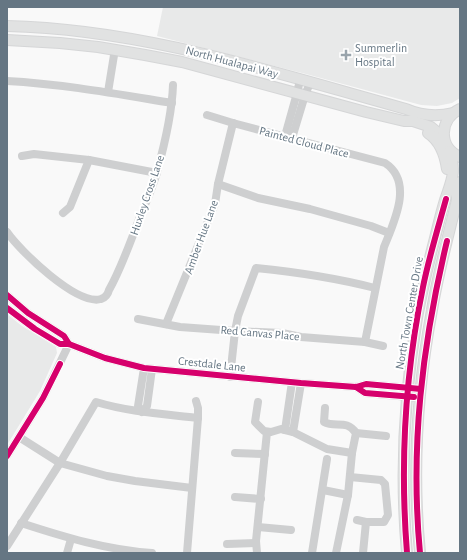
<svg xmlns="http://www.w3.org/2000/svg" width="467" height="560" viewBox="0 0 467 560" font-family="'Alegreya Sans',sans-serif">
	<style>
		.built { fill: #e8e9e9 }
		.lines { fill: none; stroke-linecap: round; stroke-linejoin: round }
		.major-casing { stroke: #d5d6d7; stroke-width: 12 }
		.minor { stroke: #cecfd0; stroke-width: 8 }
		.major { stroke: #e1e2e2; stroke-width: 10 }
		.cycleway-casing { stroke: #fff; stroke-width: 8 }
		.cycleway { stroke: #d6006c; stroke-width: 6 }
		.poi-dot { fill: #99a4ac; stroke: #fff; stroke-width: 1.5 }
		.labels { text-anchor: middle; dominant-baseline: central; stroke-width: 4; stroke-linejoin: round; paint-order: stroke }
		.poi-label { font-size: 12px; fill: #657683; stroke: #fff; text-anchor: start }
		.street-label { font-size: 12px; fill: #657683; stroke: #fff }
	</style>
	<rect width="100%" height="100%" fill="#f9f9f9"/>
	<g class="built">
		<path d="M163,7H460V98L452,103L437,106L421,105L306,74L157,36Z"/>
		<path d="M7,314L22,326L56,347L57,353L40,391L7,445Z"/>
	</g>
	<g class="lines">
		<defs>
			<g id="major">
				<path d="M7,26C144,29 275,73 406,109C422,116 436,117 453,113"/>
				<path d="M7,40L60,43L98,47L145,55L182,62L366,112L404,121H413L431,127L444,138"/>
				<path d="M460,109C439,119 438,147 460,157"/>
				<path d="M428,133C440,141 445,155 447,169"/>
				<path d="M407,553C400,475 404,396 417,318C422,291 428,265 435,238C438,226 441,213 445,200C452,179 456,174 450,151"/>
				<path d="M420,553C412,472 417,390 432,310C438,273 448,237 457,200V192L460,182"/>
			</g>
		</defs>
		<use href="#major" class="major-casing"/>
		<g class="minor">
			<path d="M7,81C63,84 117,94 172,103"/>
			<path d="M108,92L115,49"/>
			<path d="M207,115L233,123L385,163C414,182 394,222 384,247L365,342"/>
			<path d="M285,136L297,93L300,80"/>
			<path d="M292,138L305,95L310,83"/>
			<path d="M22,156L34,154L89,160L157,173"/>
			<path d="M218,184L258,198L310,209L371,226L389,233"/>
			<path d="M63,213L70,207L89,160"/>
			<path d="M7,232C20,251 77,306 101,299C105,298 108,294 109,290C122,267 130,242 140,217C146,202 153,187 157,172C165,143 172,114 173,85"/>
			<path d="M7,295L28,313L64,336L69,344"/>
			<path d="M7,308L35,329L60,344H69L105,358L144,368L301,383L356,387L366,384L421,389"/>
			<path d="M138,319L180,327L235,331L282,333L301,337L365,342L383,346"/>
			<path d="M166,324L215,204L218,184L233,123"/>
			<path d="M144,368L138,406L142,412L147,406L152,369"/>
			<path d="M230,377L235,331L238,316L256,268C296,272 336,278 375,288"/>
			<path d="M356,387L365,393L420,398"/>
			<path d="M258,402L255,422L264,431L271,432L281,429L293,432L327,449L352,453"/>
			<path d="M325,408L324,422C335,428 347,419 356,433L352,453L348,495L336,553"/>
			<path d="M285,430L292,382"/>
			<path d="M293,432L301,383"/>
			<path d="M356,433L386,436"/>
			<path d="M19,437L60,463L107,476L135,481L192,488"/>
			<path d="M235,453L265,454"/>
			<path d="M7,456L43,398L69,344"/>
			<path d="M350,477L381,480L385,484L388,515L384,522H366L357,520"/>
			<path d="M323,490L348,495"/>
			<path d="M235,497L261,499"/>
			<path d="M21,523C64,537 107,550 152,553"/>
			<path d="M258,527L291,530"/>
			<path d="M227,544L256,543"/>
			<path d="M7,546L60,463L96,402C129,412 164,414 198,418"/>
			<path d="M67,553L71,539"/>
			<path d="M187,553L198,418V408L196,401"/>
			<path d="M257,553L256,541L267,432"/>
			<path d="M312,553L327,459"/>
			<path d="M363,553L366,522"/>
		</g>
		<use href="#major" class="major"/>
		<defs>
			<g id="cycleway">
				<path d="M7,295L28,313L64,336L69,344"/>
				<path d="M7,308L35,329L60,344H69L105,358L144,368L301,383L356,387L366,384L421,389"/>
				<path d="M356,387L365,393L414,397"/>
				<path d="M7,456L43,398L60,364"/>
				<path d="M407,553C400,464 405,374 423,287C429,257 438,228 446,199"/>
				<path d="M420,553C410,447 422,345 447,241"/>
			</g>
		</defs>
		<use href="#cycleway" class="cycleway-casing"/>
		<use href="#cycleway" class="cycleway"/>
	</g>
	<path class="poi-dot" d="M344 49h4v4h4v4h-4v4h-4v-4h-4v-4h4z"/>
	<g class="labels">
		<g class="poi-label">
			<text x="355" y="48">Summerlin<tspan x="355" dy="14">Hospital</tspan></text>
		</g>
		<g class="street-label">
			<text transform="translate(232 62) rotate(15)">North Hualapai Way</text>
			<text transform="translate(304 142) rotate(15)">Painted Cloud Place</text>
			<text transform="translate(147 195) rotate(-71)">Huxley Cross Lane</text>
			<text transform="translate(201 237) rotate(-70)">Amber Hue Lane</text>
			<text transform="translate(409 313) rotate(-80)">North Town Center Drive</text>
			<text transform="translate(260 333) rotate(5)">Red Canvas Place</text>
			<text transform="translate(212 364) rotate(6)">Crestdale Lane</text>
		</g>
	</g>
	<rect width="467" height="560" fill="none" stroke="#657683" stroke-width="16"/>
</svg>
